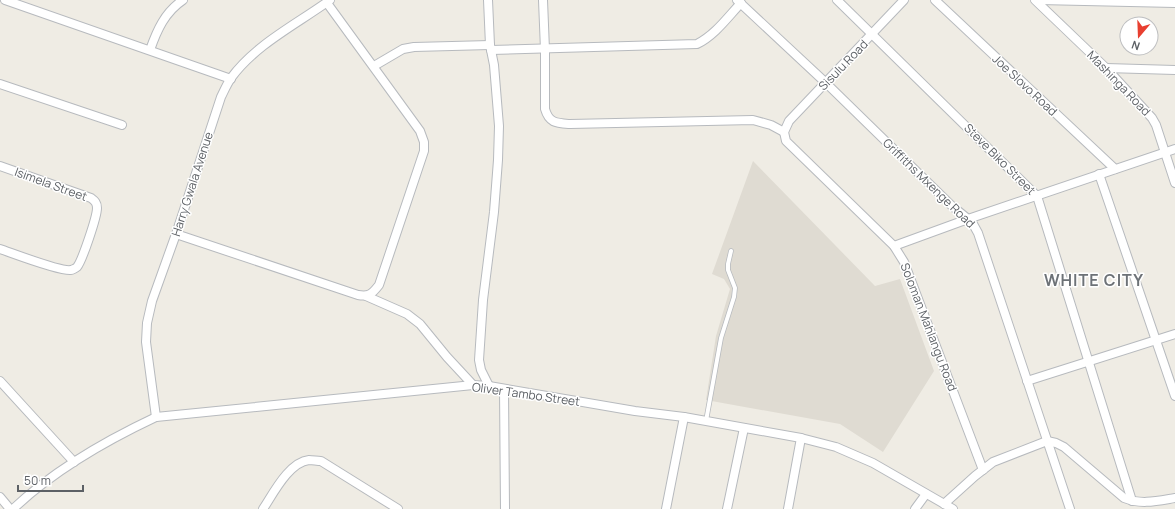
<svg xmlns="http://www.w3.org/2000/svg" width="1175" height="509" viewBox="0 0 1175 509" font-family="Manrope,sans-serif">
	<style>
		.education { fill: #dfdbd2 }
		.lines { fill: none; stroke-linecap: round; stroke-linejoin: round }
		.lane-casing { stroke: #b7babe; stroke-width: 5.5 }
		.street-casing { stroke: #b7babe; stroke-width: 10 }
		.lane { stroke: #fff; stroke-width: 4 }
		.street { stroke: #fff; stroke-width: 8 }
		.labels { text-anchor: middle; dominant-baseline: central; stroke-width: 3; stroke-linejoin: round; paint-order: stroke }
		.street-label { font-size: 12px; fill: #5c6065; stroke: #fff }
		.district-label { font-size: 16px; font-weight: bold; letter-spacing: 1px; fill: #6d7277; stroke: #fff }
	</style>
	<rect width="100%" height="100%" fill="#efece4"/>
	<path class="education" d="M753,161L875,286L900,279L934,371L883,452L840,424L706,400L716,336L730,289L724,279L712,274Z"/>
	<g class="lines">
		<defs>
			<path id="lane" d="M706,421L721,338L734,297L735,288L728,270V264L731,251"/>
			<g id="street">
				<path d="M5,0L231,79"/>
				<path d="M488,0L490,45L494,65L499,126L498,160L494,212L483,300L479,360L481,370L489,386"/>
				<path d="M543,0L545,50V109C549,123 556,123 570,124L753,120L771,125L784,132"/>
				<path d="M737,0L826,83L952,206L968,219L973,224L978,233L1070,509"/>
				<path d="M837,0L1037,196L1132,501"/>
				<path d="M904,0L789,121L784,132L786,141L894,246L904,262L983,470"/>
				<path d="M935,0L1115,169"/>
				<path d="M1035,0L1106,68L1152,118L1156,125L1175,183"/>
				<path d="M1039,0L1175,3"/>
				<path d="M150,50C157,30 165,12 183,0"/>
				<path d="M491,50L697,44C715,35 727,18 741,3"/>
				<path d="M374,66L403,49L414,47L490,45"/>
				<path d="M1106,68L1175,70"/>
				<path d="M0,84L122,125"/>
				<path d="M0,166L91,198C95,201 97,203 97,208C97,217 82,261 77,267C76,268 72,270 71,270C61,272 12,253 0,249"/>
				<path d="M1099,174L1175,396"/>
				<path d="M176,234L358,295C369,297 372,294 379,285L424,151V142L420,131L327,3"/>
				<path d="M894,246L968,219L1175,149"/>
				<path d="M366,296L407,314L420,324L447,357L473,385"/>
				<path d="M0,381L74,462"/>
				<path d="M1027,381L1175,334"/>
				<path d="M504,389L505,509"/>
				<path d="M156,417L146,342L147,323L152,301L176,234L221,97C224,91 227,84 231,78C256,44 297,24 330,0"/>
				<path d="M0,497L10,509"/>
				<path d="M944,504L975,476L993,462L1047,441L1056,443L1064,447L1124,498C1141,505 1157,501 1175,498"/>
				<path d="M13,509C54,470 105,441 156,417L473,385L489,386L635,411L684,417L801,438L836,447L873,463L953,509"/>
				<path d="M263,509C273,494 289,462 309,460C313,460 317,461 321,461L398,509"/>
				<path d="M666,509L684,417"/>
				<path d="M727,509L744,428"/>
				<path d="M788,509L801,438"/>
				<path d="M915,509L926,494"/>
			</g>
		</defs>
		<use href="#lane" class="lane-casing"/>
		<use href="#street" class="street-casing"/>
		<use href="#lane" class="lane"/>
		<use href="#street" class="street"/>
	</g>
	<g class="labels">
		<g class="street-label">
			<text transform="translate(843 65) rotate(-46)">Sisulu Road</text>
			<text transform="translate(1119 83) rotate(46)">Mashinga Road</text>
			<text transform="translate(1025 85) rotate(43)">Joe Slovo Road</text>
			<text transform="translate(1000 159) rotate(45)">Steve Biko Street</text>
			<text transform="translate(929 183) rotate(44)">Griffiths Mxenge Road</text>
			<text transform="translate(51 184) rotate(20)">Isimela Street</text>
			<text transform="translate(192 184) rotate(-72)">Harry Gwala Avenue</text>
			<text transform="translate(929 327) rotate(69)">Soloman Mahlangu Road</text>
			<text transform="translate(526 394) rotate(8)">Oliver Tambo Street</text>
		</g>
		<g class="district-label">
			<text x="1094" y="280">WHITE CITY</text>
		</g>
	</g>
	<g transform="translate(1139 36) rotate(199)"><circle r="19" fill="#ffffff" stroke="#bebfc1"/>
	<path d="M0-3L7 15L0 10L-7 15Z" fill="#e83f30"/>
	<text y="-6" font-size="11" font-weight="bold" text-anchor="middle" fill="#5c6065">N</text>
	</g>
	<path d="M18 485v6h65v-6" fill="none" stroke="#5c6065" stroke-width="2"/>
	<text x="24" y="485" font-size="12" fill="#5c6065" stroke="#ffffff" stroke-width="3" paint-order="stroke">50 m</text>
</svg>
